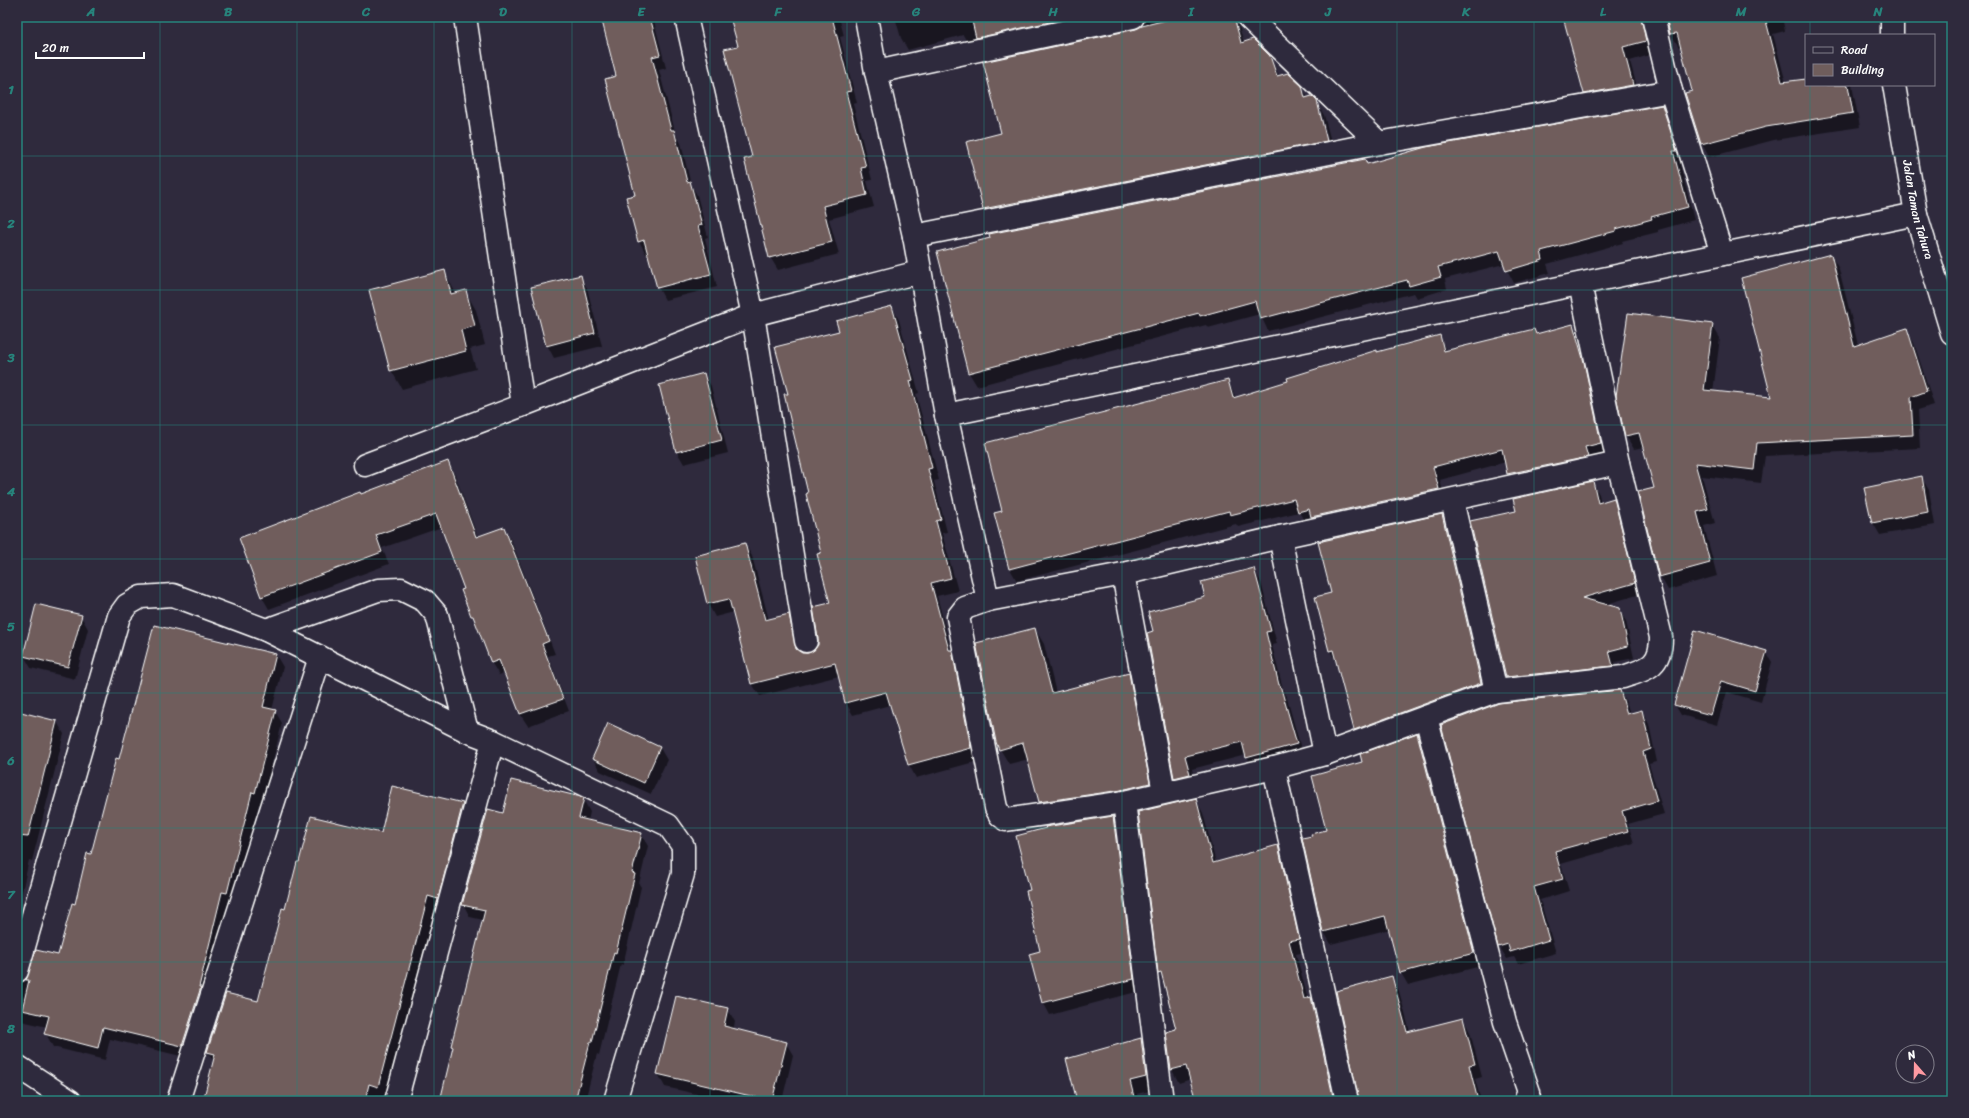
<svg xmlns="http://www.w3.org/2000/svg" width="1969" height="1118" viewBox="0 0 1969 1118" font-family="Sriracha,sans-serif">
	<style>
		.shadow { fill: #0007; fill-rule: evenodd }
		.building { fill: #6f5d5c; stroke: #fff }
		.lines { fill: none; stroke-linecap: round; stroke-linejoin: round }
		.minor-casing { stroke: #fff; stroke-width: 25 }
		.minor { stroke: #2f2a3d; stroke-width: 22 }
		.grid { fill: none; stroke: #27847c; stroke-width: 1; stroke-opacity: 0.55 }
		.labels { text-anchor: middle; dominant-baseline: central; stroke-width: 3.5; stroke-linejoin: round; paint-order: stroke }
		.street-label { font-size: 12px; fill: #fff; stroke: #2f2a3d }
		.neatline { fill: none; stroke: #27847c; stroke-width: 1.5 }
		.grid-label { font-size: 13px; text-anchor: middle; font-weight: bold; fill: #27847c }
	</style>
	<rect width="100%" height="100%" fill="#2f2a3d"/>
	<filter id="ink" filterUnits="userSpaceOnUse"><feTurbulence type="fractalNoise" baseFrequency=".025" numOctaves="2"/><feDisplacementMap in="SourceGraphic" scale="8" xChannelSelector="R" yChannelSelector="G"/><feConvolveMatrix kernelMatrix="1 2 1 2 8 2 1 2 1" color-interpolation-filters="sRGB"/></filter>
	<g filter="url(#ink)">
		<g class="shadow">
			<path d="M602,17H653L666,68L659,70L676,135L681,143L691,185L697,195L708,237L705,238L717,287L665,300L658,287L649,253L646,254L639,241L636,196L618,77Z"/>
			<path d="M732,17H839L844,36L840,37L857,103L853,104L872,180L867,181L874,207L829,219L839,254L778,270L770,257L753,158L739,47Z"/>
			<path d="M895,17H1138L968,43L963,35L908,50L901,38Z"/>
			<path d="M1138,17H1236L1244,43L1270,56L1279,76L1301,87L1308,98L1316,102L1324,115L1334,153L991,222L984,209L967,143L1002,134L1142,27L1146,18ZM1318,108H1320L1329,145L1327,146Z"/>
			<path d="M1564,17H1782L1785,31L1773,34L1786,83L1806,80V85H1852L1860,127L1774,140L1709,157L1702,144L1694,91L1682,47H1679L1671,34L1668,20L1665,18L1653,54L1630,61L1640,98L1592,107L1584,93Z"/>
			<path d="M1662,106L1669,119L1683,163L1680,164L1694,220L1658,230V232L1622,241L1623,243L1547,264L1550,273L1514,283L1504,264L1445,279L1447,289L1417,298L1414,293L1268,331L1260,314L1208,328L1206,325L977,386L969,373L938,253L1365,160L1368,165Z"/>
			<path d="M1831,255L1839,269L1858,345L1906,329L1914,343L1934,405L1918,410L1920,448L1765,456L1761,483L1702,476L1715,523L1704,526L1717,576L1668,590L1660,576L1655,488L1644,447L1634,449L1626,436L1617,396L1712,325L1720,338L1713,392L1773,398Z"/>
			<path d="M445,272L456,294L465,291L476,310L485,345L470,349L476,369L402,389L391,370Z"/>
			<path d="M580,276L587,288L602,346L554,358L547,345Z"/>
			<path d="M892,307L899,320L919,393L916,394L939,480L934,481L947,532L942,533L958,591L937,596L952,653L958,663L978,761L916,778L909,765L898,724L890,705L853,715L846,703L839,676L760,696L752,684L734,612L715,617L708,604L696,557L745,544L752,556L769,620L788,615L796,627L801,653L809,654L815,651L819,645L831,604L823,554L789,394L840,332Z"/>
			<path d="M1573,325L1580,337L1607,455L1516,487L1508,474L1506,462L1440,480L1446,502L1306,524L1299,512L1238,527L1236,524L1017,581L1010,569L995,513L1003,511L1228,382L1236,398L1377,353L1439,336L1447,352L1534,330L1536,335Z"/>
			<path d="M704,374L711,386L728,453L684,464L677,452L660,385Z"/>
			<path d="M448,463L455,475L478,538L503,528L511,540L555,654L548,656L569,711L528,726L520,714L505,673L499,675L491,662L463,590L466,589L442,527L382,548L389,564L269,609L262,597L361,495Z"/>
			<path d="M1921,477L1929,490L1935,525L1880,535L1873,523Z"/>
			<path d="M1592,482L1599,494L1601,503L1613,499L1620,511L1641,594L1603,605L1619,609L1626,621L1634,658L1615,662L1619,677L1513,688L1507,677L1471,522L1517,512Z"/>
			<path d="M1442,515L1449,528L1488,695L1362,742L1355,730L1337,663L1330,651L1332,593Z"/>
			<path d="M1254,569L1261,582L1277,644L1272,645L1284,693L1287,698L1303,756L1254,770L1246,755L1192,769L1196,787L1182,790L1175,777L1154,632Z"/>
			<path d="M81,616L88,629L75,679L31,668L24,656Z"/>
			<path d="M155,626L276,655L283,667L272,710L275,711L282,723L262,805L259,804L234,905L229,904L189,1058L110,1039L105,1060L53,1047L46,1034L47,1027L17,1020V984L26,981L30,975L59,957L92,855L120,760Z"/>
			<path d="M1035,629L1044,644L1056,693L1128,674L1137,689L1158,799L1049,817L1040,802L1029,759L1009,764L1000,749Z"/>
			<path d="M1766,652L1772,662L1761,702L1727,692L1717,725L1681,715L1675,705Z"/>
			<path d="M1620,691L1627,704L1630,714L1642,711L1649,724L1657,762L1649,764L1664,814L1628,824L1634,843L1561,864L1569,891L1540,900L1556,953L1518,964L1514,957L1507,959L1499,946Z"/>
			<path d="M17,712L57,722L64,734L32,861L29,860L17,915Z"/>
			<path d="M609,725L660,748L667,760L651,794L600,771L593,759Z"/>
			<path d="M1417,735L1424,747L1481,966L1408,985L1401,973L1390,929L1331,944L1324,932L1303,839L1327,831L1363,763Z"/>
			<path d="M583,799L590,812L588,821L641,834L648,846L639,884L641,887L623,965L621,964L599,1055L597,1054L585,1101H441L453,1049L452,1046L483,920L470,917L463,904L504,814Z"/>
			<path d="M1196,800L1203,813L1216,863L1278,846L1285,859L1305,952L1296,954L1308,999L1311,998L1318,1011L1338,1101H1197L1191,1079L1179,1083L1172,1070L1177,1030L1164,980L1159,972Z"/>
			<path d="M463,804L470,816L445,911L435,908L385,1099L376,1096L375,1101H204L214,1062L208,1052L259,1002L286,910L381,834Z"/>
			<path d="M1113,817L1120,830L1140,991L1050,1015L1043,1002L1042,952L1031,891Z"/>
			<path d="M1392,978L1399,991L1410,1032L1463,1019L1470,1032L1482,1077L1475,1079L1481,1101H1360Z"/>
			<path d="M677,997L728,1009L735,1022L733,1030L786,1043L793,1055L782,1101H728L665,1087L658,1074Z"/>
			<path d="M1141,1040L1148,1053L1153,1090L1137,1094L1138,1101H1078Z"/>
		</g>
		<g class="building">
			<path d="M601,17H650L660,55L652,57L671,130H674L687,182L690,181L702,225L698,226L711,274L657,288L644,240L638,242L626,197L635,195L605,79L616,76Z"/>
			<path d="M730,17H832L851,91L846,92L866,167L861,168L867,195L823,206L832,242L769,258L744,159L752,157L724,49L738,46Z"/>
			<path d="M971,17H1073L976,38Z"/>
			<path d="M1178,17H1234L1241,43L1253,39L1270,56L1277,76L1288,73L1302,86L1305,98L1312,96L1317,101L1327,141L983,209L966,142L1001,133L983,62L1136,29L1142,26Z"/>
			<path d="M1563,17H1641L1646,41L1623,47L1633,85L1584,94Z"/>
			<path d="M1666,17H1765L1782,82L1806,79V85H1848L1853,113L1766,127L1701,144L1685,93L1692,91L1677,33L1670,34Z"/>
			<path d="M1662,105L1677,151H1673L1688,207L1651,217L1652,219L1616,229V231L1541,251L1543,260L1506,271L1499,251L1438,267L1441,277L1409,286L1407,280L1260,319L1255,301L1200,316L1199,313L968,373L937,252L990,238L989,234L1365,159L1367,164L1426,147Z"/>
			<path d="M1831,254L1854,346L1907,328L1927,391L1911,397L1913,435L1757,443L1754,470L1695,463L1708,509L1697,512L1710,563L1659,577L1638,492L1654,488L1639,433L1625,436L1616,396L1628,313L1713,324L1704,390L1771,397L1741,278Z"/>
			<path d="M445,270L451,294L466,290L475,326L461,330L466,351L390,371L369,290Z"/>
			<path d="M581,275L595,333L546,346L531,287Z"/>
			<path d="M892,306L913,380L910,381L932,468L928,469L941,519L936,521L951,578L931,583L949,650H952L971,748L908,765L886,692L845,703L835,663L751,684L729,599L707,604L695,556L745,543L765,620L789,614L796,649L802,653H808L814,650L818,645V639L813,607L830,603L817,554L821,553L806,494L808,493L784,394H788L775,347L839,331L836,321Z"/>
			<path d="M1573,324L1584,362L1601,443L1585,447L1588,457L1507,474L1502,449L1433,467L1439,489L1311,517L1309,509L1298,512L1294,499L1230,515L1229,511L1009,569L994,513L1002,511L985,443L1228,380L1233,398L1288,381L1287,378L1377,350V352L1440,335L1444,351L1534,329L1536,334Z"/>
			<path d="M704,373L722,440L676,452L659,385Z"/>
			<path d="M448,461L476,537L504,527L549,641L542,644L563,699L520,714L499,660L491,663L473,616H471L461,590L464,589L436,514L376,535L382,552L261,597L239,538L360,492L361,494Z"/>
			<path d="M1922,476L1928,512L1872,523L1864,488Z"/>
			<path d="M1593,481L1598,503L1614,498L1635,583L1582,598L1620,608L1628,646L1609,651L1613,666L1506,677L1470,521L1516,511L1513,499Z"/>
			<path d="M1442,514L1481,683L1354,730L1333,650L1329,651L1315,597L1331,593L1318,542Z"/>
			<path d="M1254,568L1271,631L1266,632L1279,685H1280L1297,744L1246,758L1242,742L1185,756L1190,774L1174,778L1147,633L1153,631L1148,612L1205,597L1201,582Z"/>
			<path d="M36,604L82,615L68,667L23,656Z"/>
			<path d="M154,625L276,654L263,707L276,710L255,793L252,792L227,893L222,892L199,987H201L182,1046L103,1027L98,1048L44,1034L49,1016L22,1010L29,980H26L36,950L58,955L72,903L75,904L87,853L91,854L116,758L119,759Z"/>
			<path d="M1035,628L1052,693L1129,673L1150,783L1122,790L1039,802L1023,743L999,750L996,742L976,643Z"/>
			<path d="M1695,630L1767,651L1755,691L1721,681L1711,715L1674,705Z"/>
			<path d="M1620,690L1627,714L1642,710L1651,749L1643,752L1657,801L1622,811L1628,831L1555,851L1563,879L1534,887L1549,940L1510,952L1508,944L1498,947L1441,725L1499,703Z"/>
			<path d="M17,711L57,721L28,837L17,836Z"/>
			<path d="M608,723L660,747L644,783L592,759Z"/>
			<path d="M1417,733L1474,953L1400,973L1385,916L1323,932L1302,838L1312,836L1311,834L1326,830L1312,776L1362,762L1360,754Z"/>
			<path d="M511,780L581,797L584,798L579,818L642,833L632,873L635,874L616,953L614,952L592,1042H590L575,1101H440L453,1047L451,1046L485,910L462,905L488,809L503,813Z"/>
			<path d="M392,786L463,803L438,899L428,896L378,1087L369,1084L365,1101H203L215,1054L207,1052L226,993L258,1001L282,908L285,909L297,862H299L311,816L381,833Z"/>
			<path d="M1196,798L1213,863L1278,845L1299,939L1289,941L1304,999L1311,997L1334,1101H1196L1186,1066L1171,1070L1166,1032L1176,1029L1161,972L1158,973L1138,812Z"/>
			<path d="M1113,816L1134,979L1042,1003L1029,954L1040,951L1026,891L1030,890L1016,836L1046,828L1045,827Z"/>
			<path d="M1392,976L1407,1032L1463,1018L1475,1064L1469,1065L1478,1101H1359L1336,991Z"/>
			<path d="M676,996L728,1008L724,1026L787,1042L772,1101L657,1074Z"/>
			<path d="M1141,1038L1146,1077L1130,1081L1135,1101H1077L1066,1059Z"/>
		</g>
		<g class="lines">
			<defs>
				<g id="minor">
					<path d="M465,17L523,405"/>
					<path d="M686,17L753,315L806,641"/>
					<path d="M866,17L876,72L914,236L946,415L988,600L1123,574L1280,537L1618,463"/>
					<path d="M1248,17L1379,143"/>
					<path d="M1653,17L1671,91"/>
					<path d="M1892,17V35"/>
					<path d="M876,72L1133,17"/>
					<path id="s1" d="M1894,85L1916,214L1952,333"/>
					<path d="M914,236L1379,143L1671,91L1722,254"/>
					<path d="M946,415L1916,214"/>
					<path d="M365,465L523,405L753,315L919,272"/>
					<path d="M1452,500L1496,691"/>
					<path d="M1280,537L1325,754"/>
					<path d="M1123,574L1164,792"/>
					<path d="M988,600L965,608L958,617L996,808L1000,815L1006,820L1124,802L1274,768L1325,754L1496,691L1623,677C1648,669 1661,666 1661,637L1618,463L1580,284"/>
					<path d="M266,630L378,590L401,589L425,601L437,615L467,731"/>
					<path d="M1426,717L1505,1022L1529,1092L1525,1101"/>
					<path d="M1274,768L1347,1101"/>
					<path d="M1124,802L1162,1101"/>
					<path d="M17,971L119,616L127,605L141,597L173,595L266,630L467,731L493,741L668,825L683,846V874L615,1101"/>
					<path d="M17,1066L70,1101"/>
					<path d="M178,1101L320,657"/>
					<path d="M396,1101L493,741"/>
				</g>
			</defs>
			<use href="#minor" class="minor-casing"/>
			<use href="#minor" class="minor"/>
		</g>
	</g>
	<path class="grid" d="M160,17V1101M297,17V1101M434,17V1101M572,17V1101M710,17V1101M847,17V1101M984,17V1101M1122,17V1101M1260,17V1101M1397,17V1101M1534,17V1101M1672,17V1101M1810,17V35M1810,85V1101M17,156H1952M17,290H1952M17,425H1952M17,559H1952M17,693H1952M17,828H1952M17,962H1952"/>
	<g class="labels">
		<g class="street-label">
			<text stroke="none"><textPath href="#s1" startOffset="127">Jalan Taman Tahura</textPath></text>
		</g>
	</g>
	<rect width="1969" height="1118" fill="none" stroke="#2f2a3d" stroke-width="44"/>
	<rect x="1805" y="34" width="130" height="52" fill="#2f2a3d" stroke="#827f8b"/>
	<rect x="1813" y="47" width="20" height="6" fill="#2f2a3d" stroke="#827f8b"/>
	<text x="1841" y="54" font-size="12" fill="#ffffff">Road</text>
	<rect x="1813" y="64" width="20" height="12" fill="#6f5d5c" stroke="#827f8b"/>
	<text x="1841" y="74" font-size="12" fill="#ffffff">Building</text>
	<g transform="translate(1915 1064) rotate(340)"><circle r="19" fill="#2f2a3d" stroke="#827f8b"/>
	<path d="M0-3L7 15L0 10L-7 15Z" fill="#ff9aa2"/>
	<text y="-6" font-size="11" font-weight="bold" text-anchor="middle" fill="#ffffff">N</text>
	</g>
	<path d="M36 52v6h108v-6" fill="none" stroke="#ffffff" stroke-width="2"/>
	<text x="42" y="52" font-size="12" fill="#ffffff" stroke="#2f2a3d" stroke-width="3" paint-order="stroke">20 m</text>
	<rect x="22" y="22" width="1925" height="1074" class="neatline"/>
	<g class="grid-label">
		<text x="91" y="16">A</text>
		<text x="228" y="16">B</text>
		<text x="366" y="16">C</text>
		<text x="503" y="16">D</text>
		<text x="641" y="16">E</text>
		<text x="778" y="16">F</text>
		<text x="916" y="16">G</text>
		<text x="1053" y="16">H</text>
		<text x="1191" y="16">I</text>
		<text x="1328" y="16">J</text>
		<text x="1466" y="16">K</text>
		<text x="1603" y="16">L</text>
		<text x="1741" y="16">M</text>
		<text x="1878" y="16">N</text>
		<text x="11" y="94">1</text>
		<text x="11" y="228">2</text>
		<text x="11" y="362">3</text>
		<text x="11" y="496">4</text>
		<text x="11" y="631">5</text>
		<text x="11" y="765">6</text>
		<text x="11" y="899">7</text>
		<text x="11" y="1033">8</text>
	</g>
</svg>
